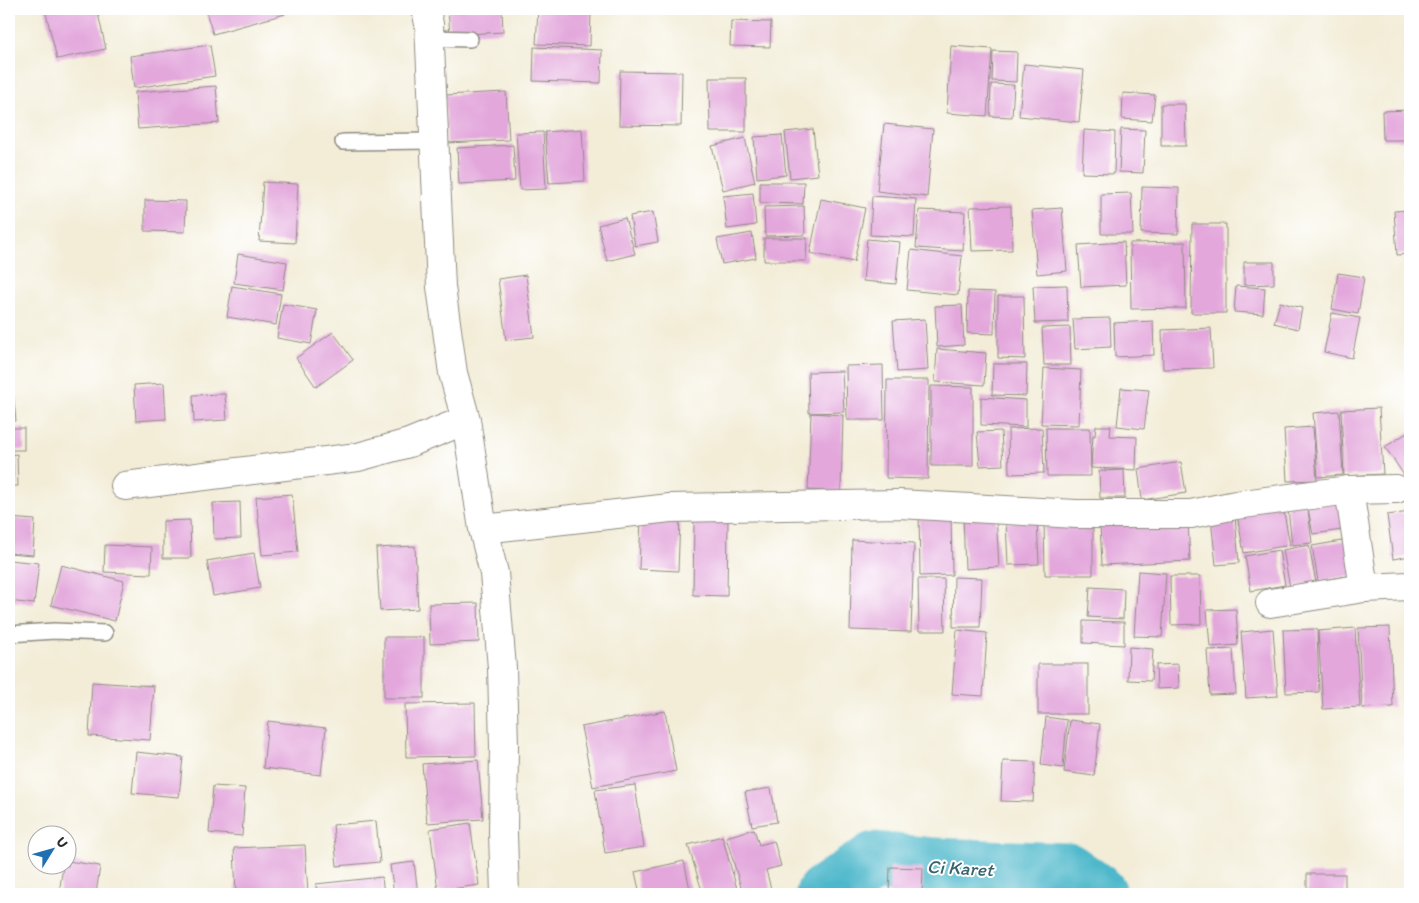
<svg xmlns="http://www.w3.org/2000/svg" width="1419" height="903" viewBox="0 0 1419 903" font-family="Itim,sans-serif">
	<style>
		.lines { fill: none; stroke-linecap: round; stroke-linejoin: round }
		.river { stroke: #4eb8cb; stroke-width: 59 }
		.building { fill: #e3a7dc }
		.lane-casing { stroke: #8f8c82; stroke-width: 18 }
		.street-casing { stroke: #8f8c82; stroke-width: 30 }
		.lane { stroke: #fff; stroke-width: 15 }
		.street { stroke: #fff; stroke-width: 28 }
		.labels { text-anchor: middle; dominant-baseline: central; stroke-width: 4; stroke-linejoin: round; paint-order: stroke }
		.water-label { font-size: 19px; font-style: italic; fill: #39636b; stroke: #fff }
	</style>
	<rect width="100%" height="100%" fill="#fff"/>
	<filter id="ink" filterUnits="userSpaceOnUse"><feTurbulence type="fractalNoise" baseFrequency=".02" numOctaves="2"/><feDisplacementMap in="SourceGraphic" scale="10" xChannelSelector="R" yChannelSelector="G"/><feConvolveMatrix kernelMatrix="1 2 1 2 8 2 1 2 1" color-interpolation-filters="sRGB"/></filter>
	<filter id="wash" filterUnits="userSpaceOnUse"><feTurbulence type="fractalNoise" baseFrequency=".0096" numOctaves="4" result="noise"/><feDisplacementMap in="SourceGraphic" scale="20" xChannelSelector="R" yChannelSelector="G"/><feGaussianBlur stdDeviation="1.12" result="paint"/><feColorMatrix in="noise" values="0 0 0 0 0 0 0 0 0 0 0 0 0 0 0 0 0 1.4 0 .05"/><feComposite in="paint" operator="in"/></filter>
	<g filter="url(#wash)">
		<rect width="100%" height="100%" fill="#f3edd8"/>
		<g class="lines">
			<path class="river" d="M825,894L875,861L935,867L1067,872L1098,894"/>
		</g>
		<g id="blocks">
			<g class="building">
				<path d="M45,9H97L106,49L57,59Z"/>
				<path d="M205,9H284L285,14L213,34Z"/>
				<path d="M448,9H502L503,32L450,35Z"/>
				<path d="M538,9L591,10L590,46L536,44Z"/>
				<path d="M731,21L771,22L770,47L730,46Z"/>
				<path d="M210,45L215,76L134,88L130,56Z"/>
				<path d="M951,46L992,49L987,116L947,113Z"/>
				<path d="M534,47L602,50L601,83L533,81Z"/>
				<path d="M993,51L1017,52L1016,82L992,81Z"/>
				<path d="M1024,64L1084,70L1079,122L1019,116Z"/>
				<path d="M620,71L682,72L681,126L619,125Z"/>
				<path d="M709,78H746V132H710Z"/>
				<path d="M991,84L1014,85L1012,117L990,116Z"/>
				<path d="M216,86L219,123L138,129L135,92Z"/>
				<path d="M506,92L509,140L447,143L445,95Z"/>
				<path d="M1123,93L1155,95L1152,121L1122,119Z"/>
				<path d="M1161,104H1185L1186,146H1161Z"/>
				<path d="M1410,110V140H1383L1382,111Z"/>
				<path d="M884,124L933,129L927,197L877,191Z"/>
				<path d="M582,129L585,181L549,183L545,132Z"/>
				<path d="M813,129L818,175L790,178L785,132Z"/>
				<path d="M1121,129L1145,130L1143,173L1119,172Z"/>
				<path d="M1084,130L1115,132L1114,174L1082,173Z"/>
				<path d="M543,132L546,189L520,190L516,133Z"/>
				<path d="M782,135L786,175L757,178L754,137Z"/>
				<path d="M745,138L755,182L723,190L712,146Z"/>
				<path d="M513,145L515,181L459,184L457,148Z"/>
				<path d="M263,182L298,184L295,243L259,241Z"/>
				<path d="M760,182H804L803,204L760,203Z"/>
				<path d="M1142,187L1179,188L1178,234L1141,233Z"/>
				<path d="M753,193L756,225L727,229L723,196Z"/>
				<path d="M1131,193L1133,234H1101V194Z"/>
				<path d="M872,196L916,199L914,237L870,235Z"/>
				<path d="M821,199L865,208L854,262L810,253Z"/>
				<path d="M145,200L186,201L185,232L145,231Z"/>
				<path d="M804,206L805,235L765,236L764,207Z"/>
				<path d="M1011,206L1012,250L972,251L970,207Z"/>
				<path d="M1062,208L1067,271L1037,274L1032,210Z"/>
				<path d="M919,210L965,212L963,251L916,248Z"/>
				<path d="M1410,210V254L1397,255L1394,211Z"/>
				<path d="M653,212L658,242L635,246L630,216Z"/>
				<path d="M625,218L635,254L607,261L598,225Z"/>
				<path d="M1192,224H1226V313H1191Z"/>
				<path d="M752,233L756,258L722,264L717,239Z"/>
				<path d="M764,238H807L806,261H764Z"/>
				<path d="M867,239L900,242L896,284L863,281Z"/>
				<path d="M1124,242L1126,285L1081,287L1078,245Z"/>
				<path d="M1185,242L1186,308L1131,309L1130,243Z"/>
				<path d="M911,250L962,256L958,295L907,290Z"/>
				<path d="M238,254L287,262L283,290L234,283Z"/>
				<path d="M1244,262H1274V284L1244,285Z"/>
				<path d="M1338,273L1364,277L1358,314L1332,309Z"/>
				<path d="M526,275L534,337L506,340L498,279Z"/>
				<path d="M1067,285L1068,322L1035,323L1033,286Z"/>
				<path d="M232,286L281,294L276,325L227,317Z"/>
				<path d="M1236,286L1265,288L1263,314L1234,312Z"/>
				<path d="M968,291L995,292L994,334L967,333Z"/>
				<path d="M998,296H1024L1025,359L998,358Z"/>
				<path d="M1280,302L1302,308L1298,329L1274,323Z"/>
				<path d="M283,304L317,310L311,344L277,338Z"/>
				<path d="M962,305L964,345L937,347L935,306Z"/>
				<path d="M1332,313L1360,318L1352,358L1324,352Z"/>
				<path d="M1110,318L1111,347L1075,349L1073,319Z"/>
				<path d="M925,319L928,370L897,372L893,321Z"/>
				<path d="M1153,321L1154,355L1115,357L1114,323Z"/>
				<path d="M1070,327L1071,365H1044L1042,328Z"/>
				<path d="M1211,328L1213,368L1163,369L1162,330Z"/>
				<path d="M333,332L353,360L316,387L296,358Z"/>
				<path d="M937,349L986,353L984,385L935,382Z"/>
				<path d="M993,364H1027L1026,396L992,395Z"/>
				<path d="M883,365L884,420H847L846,366Z"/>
				<path d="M1044,368L1081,370L1079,425L1041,424Z"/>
				<path d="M842,371L844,412L809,413L808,372Z"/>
				<path d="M9,372H11L16,421H9Z"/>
				<path d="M887,380H929L928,479L886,478Z"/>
				<path d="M164,383L166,419L136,421L134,385Z"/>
				<path d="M931,386L973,387V466H931Z"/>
				<path d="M1121,388L1149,390L1144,429L1117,426Z"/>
				<path d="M225,394L227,420L194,422L193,395Z"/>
				<path d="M981,397L1026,400V427L981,425Z"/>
				<path d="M1379,408L1383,474L1344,476L1341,410Z"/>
				<path d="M1339,411L1343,475L1318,477L1313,413Z"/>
				<path d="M811,413L843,415L841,492L808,490Z"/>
				<path d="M1096,426H1111L1110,436L1137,437L1136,470L1091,468L1093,435L1095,436Z"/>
				<path d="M1313,427L1317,480L1287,481L1284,429Z"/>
				<rect x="9" y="428" width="15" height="22"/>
				<path d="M1042,428L1044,473L1009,474L1008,429Z"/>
				<path d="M1046,428H1090L1091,476H1047Z"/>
				<path d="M1001,431L1003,465L980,466L977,432Z"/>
				<path d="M1410,431V470L1404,475L1385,447Z"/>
				<path d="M17,454L18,486H9V455Z"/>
				<path d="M1181,462L1186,493L1142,500L1138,469Z"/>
				<path d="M1124,470L1125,498H1100L1099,471Z"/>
				<path d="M292,494L298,552L262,555L256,497Z"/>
				<path d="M1287,500H1345L1349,529L1313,534L1308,509L1312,543L1292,545Z"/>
				<path d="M240,502L241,538L214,539L213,503Z"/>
				<path d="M1282,502L1290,545L1244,553L1236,510Z"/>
				<path d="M951,511L952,575L920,576L919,512Z"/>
				<path d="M1410,512V556L1393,559L1387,515Z"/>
				<path d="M996,514L999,567L965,569L963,516Z"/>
				<path d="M1235,516L1239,563L1216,565L1211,519Z"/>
				<path d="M641,517L680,518L678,571L639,569Z"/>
				<path d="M9,518L35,520L33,555L9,553Z"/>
				<path d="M190,520L191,558H163V521Z"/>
				<path d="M694,520L728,521L727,596L693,595Z"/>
				<path d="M1188,520L1190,561L1102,565L1100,524Z"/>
				<path d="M1037,521L1039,564L1008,565L1006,522Z"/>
				<path d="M1044,522H1093V575H1045Z"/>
				<path d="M1353,539L1359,574L1318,581L1312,546Z"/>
				<path d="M852,540L914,543L911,632L850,630Z"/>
				<path d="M105,545L152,547L151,574L104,572Z"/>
				<path d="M1309,545L1316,583L1290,588L1283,550Z"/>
				<path d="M415,546L418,609L380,611L376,548Z"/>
				<path d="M1279,550L1285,585L1251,591L1245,556Z"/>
				<path d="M254,553L260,588L213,596L207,561Z"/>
				<path d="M9,560L39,563L34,604L9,601Z"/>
				<path d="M61,565L124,581L115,621L51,605Z"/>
				<path d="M1138,571L1166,573L1162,637L1134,636Z"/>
				<path d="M1170,576H1200L1201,624L1171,625Z"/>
				<path d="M954,577L982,578L980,627H953Z"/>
				<path d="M918,579H944L945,631H919Z"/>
				<path d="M1090,587L1124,589L1123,619L1088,617Z"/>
				<path d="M478,603L479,642L430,644L429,604Z"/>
				<path d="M1236,609L1238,645L1210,647L1207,610Z"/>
				<path d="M1083,621L1124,622V645L1083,643Z"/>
				<path d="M1390,627L1393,707L1362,708L1358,628Z"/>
				<path d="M1355,628L1360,707L1323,709L1318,631Z"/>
				<path d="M1273,629L1278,696L1246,698L1241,632Z"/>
				<path d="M1317,629L1319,692L1286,693L1283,630Z"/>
				<path d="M957,630L987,633L983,696L952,694Z"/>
				<rect x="384" y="637" width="40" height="61"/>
				<path d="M1129,647L1153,649L1151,681L1128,680Z"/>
				<path d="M1233,649L1236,694L1210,695L1207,650Z"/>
				<rect x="1038" y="664" width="50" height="50"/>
				<path d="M1178,664L1179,688L1157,689L1156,665Z"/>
				<path d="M92,682L154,686L150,740L89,736Z"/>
				<path d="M475,703L476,756L406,757L405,704Z"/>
				<path d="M665,711L676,771L593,787L581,727Z"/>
				<path d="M1046,717L1067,720L1063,768L1041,765Z"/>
				<path d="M1070,720L1100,724L1094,776L1064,772Z"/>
				<path d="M268,721L326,728L321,775L263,768Z"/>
				<path d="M136,752L183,757L179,797L132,793Z"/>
				<path d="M478,760L483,819L427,823L422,764Z"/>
				<path d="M1003,761L1035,762L1033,802L1001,801Z"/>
				<path d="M635,785L644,847L605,853L595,790Z"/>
				<path d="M213,786L245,788L242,836L209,833Z"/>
				<path d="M771,788L777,822L752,826L745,792Z"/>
				<path d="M376,821L380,862L337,866L333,825Z"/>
				<path d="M470,823L479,885L438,891L430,829Z"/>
				<path d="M754,829L759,845L774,841L781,866L766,870L771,889L751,894H743L726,837Z"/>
				<path d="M722,836L738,892L731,894H703L688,845Z"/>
				<path d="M305,845L308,894H236L234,848Z"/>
				<path d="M68,861L100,866L96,894H59L63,866H68Z"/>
				<path d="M684,861L691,894H640L635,872Z"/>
				<path d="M414,862L418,894H394L390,865Z"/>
				<path d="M890,867L923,868L922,894H889Z"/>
				<rect x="1307" y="874" width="38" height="20"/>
				<path d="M382,877L384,894H317L316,884Z"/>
			</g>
		</g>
	</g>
	<g filter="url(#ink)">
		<use href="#blocks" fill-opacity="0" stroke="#8f8c82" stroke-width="1"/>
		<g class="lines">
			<defs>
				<g id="lane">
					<path d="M429,38L470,39"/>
					<path d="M343,142L434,141"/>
					<path d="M9,634L54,631L105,633"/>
				</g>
				<g id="street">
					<path d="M426,9L429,24L441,287L453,373L466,420L483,529L494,573L502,668L504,746L503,834L505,894"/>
					<path d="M125,486L358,457L409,443L466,420"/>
					<path d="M1349,490L1364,588"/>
					<path d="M483,529L670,508L899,504L1076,514H1191L1236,505L1349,490L1396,489"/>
					<path d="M1270,603L1364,588L1410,586"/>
				</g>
			</defs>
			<use href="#lane" class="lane-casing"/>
			<use href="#street" class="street-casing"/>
			<use href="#lane" class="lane"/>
			<use href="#street" class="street"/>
		</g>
	</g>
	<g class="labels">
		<g class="water-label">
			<text transform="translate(960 868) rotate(3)">Ci Karet</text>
		</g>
	</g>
	<rect width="1419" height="903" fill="none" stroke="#fff" stroke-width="30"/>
	<g transform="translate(52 850) rotate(53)"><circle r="24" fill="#ffffff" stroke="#aaaaaa"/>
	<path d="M0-4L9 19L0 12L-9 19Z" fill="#1f6fb2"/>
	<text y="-8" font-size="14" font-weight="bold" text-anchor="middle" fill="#2b2b2b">U</text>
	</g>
</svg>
